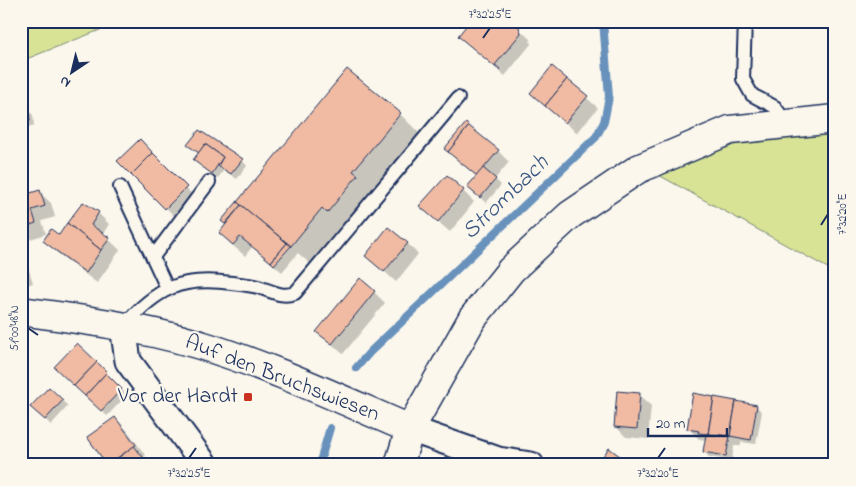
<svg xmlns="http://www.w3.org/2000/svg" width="856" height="486" viewBox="0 0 856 486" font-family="'Indie Flower',sans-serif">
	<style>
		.green { fill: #d8e395; stroke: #7a897a }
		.shadow { fill: #0003 }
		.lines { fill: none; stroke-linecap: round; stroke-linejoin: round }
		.stream { stroke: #6891bc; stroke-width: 8 }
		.building { fill: #f0bba2; stroke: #1b2f5e }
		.lane-casing { stroke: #1b2f5e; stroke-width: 16 }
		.street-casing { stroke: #1b2f5e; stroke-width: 29 }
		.secondary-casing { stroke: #1b2f5e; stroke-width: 31 }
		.lane { stroke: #fbf7ec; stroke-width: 12 }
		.street { stroke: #fbf7ec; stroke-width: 25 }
		.secondary { stroke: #fbf7ec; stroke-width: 28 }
		.ticks { fill: none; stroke: #1b2f5e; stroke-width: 2 }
		.poi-dot { fill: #c8321e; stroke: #fbf7ec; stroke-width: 2 }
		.labels { text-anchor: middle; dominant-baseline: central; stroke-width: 4.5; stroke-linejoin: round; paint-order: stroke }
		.street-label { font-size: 22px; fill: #1b2f5e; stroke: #fbf7ec }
		.poi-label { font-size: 22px; fill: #1b2f5e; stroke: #fbf7ec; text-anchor: end }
		.water-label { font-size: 24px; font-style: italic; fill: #3b5885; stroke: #fbf7ec }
		.neatline { fill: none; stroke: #1b2f5e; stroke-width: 2 }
		.ticks-label { font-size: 12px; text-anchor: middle; fill: #1b2f5e }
	</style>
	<rect width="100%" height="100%" fill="#fbf7ec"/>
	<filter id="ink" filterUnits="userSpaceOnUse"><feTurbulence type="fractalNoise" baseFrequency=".02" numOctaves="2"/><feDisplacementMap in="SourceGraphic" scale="10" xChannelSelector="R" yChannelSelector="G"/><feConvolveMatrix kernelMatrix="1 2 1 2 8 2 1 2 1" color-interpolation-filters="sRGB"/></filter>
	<g filter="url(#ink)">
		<g class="green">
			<path d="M21,21H123L21,61Z"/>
			<path d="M835,125V272L655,173L737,138Z"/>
		</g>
		<g class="shadow">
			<path d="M518,28L530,39L531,44L505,76L459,36Z"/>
			<path d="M553,68L598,108L577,133L552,111Z"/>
			<path d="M348,71L400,114L419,133L371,190L376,195L346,230L341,226L310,264L298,253L282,272L252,247L245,256L231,244L220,233L227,225L223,221Z"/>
			<path d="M27,110L33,115L34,126L21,128V111Z"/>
			<path d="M189,145L242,160L247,166L237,179L224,170L218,178L195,160L199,154Z"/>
			<path d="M446,149L498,151L509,162L495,179L501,185L486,203L474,192L477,177Z"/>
			<path d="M157,160L197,199L177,219L138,179Z"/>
			<path d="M25,190L30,195L39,192L51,203L55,217L42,221L46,234L21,242V191Z"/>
			<path d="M463,191L474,202L450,232L420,206Z"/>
			<path d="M84,204L98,213L109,224L103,234L120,250L97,283L56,252L45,241L59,236Z"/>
			<path d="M407,243L418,254L396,282L366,255Z"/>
			<path d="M21,244L33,283L21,287Z"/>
			<path d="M374,292L385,303L343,354L318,332Z"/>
			<path d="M77,344L127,395L107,416L86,396Z"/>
			<path d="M49,389L68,406L51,425L32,407Z"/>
			<path d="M21,395L24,398L21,404Z"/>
			<path d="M640,395L651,406L648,439L626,437L615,426Z"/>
			<path d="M756,406L762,412L756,444L741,442V446H734L732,461L709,457L704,452L706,440L699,439L688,428Z"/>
			<path d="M115,418L126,429L146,456L143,458L147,463L145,465H108L88,437Z"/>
			<path d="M605,456L624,461L628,465H615Z"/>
		</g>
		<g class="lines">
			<g class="stream">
				<path d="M356,368L370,352L596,137L604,122L609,97L603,21"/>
				<path d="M319,465L330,428"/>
			</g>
		</g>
		<g class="building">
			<path d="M470,21H512L519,27L521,33L495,65L500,69L499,70L458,36Z"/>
			<path d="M552,66L567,79L545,106L530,93Z"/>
			<path d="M347,69L401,113L353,171L358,175L327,213L322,208L291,246L237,202Z"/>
			<path d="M567,79L588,96L565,123L545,106Z"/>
			<path d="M28,108L30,121L21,122V110Z"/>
			<path d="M466,123L469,126L448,152L444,149Z"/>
			<path d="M469,126L499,150L477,176L448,152Z"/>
			<path d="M199,130L243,159L231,174L218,166L223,157L205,144L199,153L187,145Z"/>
			<path d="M140,139L153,153L131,175L117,161Z"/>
			<path d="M205,144L223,157L212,174L193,160Z"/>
			<path d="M153,153L187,187L165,209L131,175Z"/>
			<path d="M483,168L496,179L480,198L467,187Z"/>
			<path d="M447,175L464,190L438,222L419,206Z"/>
			<path d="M25,188L27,194L40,190L45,206L32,210L36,223L21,228V189Z"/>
			<path d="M83,202L99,212L91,225L110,238L101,250L67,223Z"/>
			<path d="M237,202L241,205L225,224L221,221Z"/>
			<path d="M241,205L287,243L271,262L240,237L233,245L219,233Z"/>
			<path d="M67,223L101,250L86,273L43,241L51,229L59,235Z"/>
			<path d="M388,227L408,243L384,272L365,256Z"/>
			<path d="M287,243L291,246L274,265L271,262Z"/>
			<path d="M360,278L375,291L332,344L316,332Z"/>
			<path d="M77,343L97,362L74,386L54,367Z"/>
			<path d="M97,362L107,372L85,396L74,386Z"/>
			<path d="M106,373L122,389L101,411L85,396Z"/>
			<path d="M49,387L63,400L45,420L30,407Z"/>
			<path d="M617,391L640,393L637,429L614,427Z"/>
			<path d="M693,393L714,397L708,434L698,433L699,431L687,429Z"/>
			<path d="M714,397L736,401L730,436L708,434Z"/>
			<path d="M736,401L757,405L751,440L730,436Z"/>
			<path d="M115,417L136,445L107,465L87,437Z"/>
			<path d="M706,434L730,436L726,456L703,452Z"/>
			<path d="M134,446L143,457L133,465H116L114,461Z"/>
			<path d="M609,448L625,460L621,465H615L603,456Z"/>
		</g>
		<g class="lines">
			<defs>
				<g id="lane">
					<path d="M745,21L743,79L752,95L775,107L786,123"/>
					<path d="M120,187L167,288"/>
					<path d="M153,257L209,182"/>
					<path d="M123,326C159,288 179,276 232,283C240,284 250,285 258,287C272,291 281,298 295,293L458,98"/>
				</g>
				<g id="street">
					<path d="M123,326L128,361L205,465"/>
					<path d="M410,429L498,460L531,465"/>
				</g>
				<g id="secondary">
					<path d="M21,311C80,319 140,327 197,344C270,366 340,399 410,429"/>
					<path d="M399,465L410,429L472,319L511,270L570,215L638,169L730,130L835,119"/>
				</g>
			</defs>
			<use href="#lane" class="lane-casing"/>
			<use href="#street" class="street-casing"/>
			<use href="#secondary" class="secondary-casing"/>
			<use href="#lane" class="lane"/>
			<use href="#street" class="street"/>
			<use href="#secondary" class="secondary"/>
		</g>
	</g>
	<path class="ticks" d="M483,38L490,28M821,225L828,214M28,328L38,335M189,458L196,448M658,458L665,448"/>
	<rect class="poi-dot" x="243" y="392" width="10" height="10" rx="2.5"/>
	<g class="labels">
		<g class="street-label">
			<text transform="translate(282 379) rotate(21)">Auf den Bruchswiesen</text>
		</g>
		<g class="poi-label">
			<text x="238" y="397">Vor der Hardt</text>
		</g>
		<g class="water-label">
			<text transform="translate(506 198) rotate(-44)">Strombach</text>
		</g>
	</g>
	<rect width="856" height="486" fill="none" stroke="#fbf7ec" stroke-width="55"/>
	<g transform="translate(72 72) rotate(215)" stroke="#fbf7ec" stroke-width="4" paint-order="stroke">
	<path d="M0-4L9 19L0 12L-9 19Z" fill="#1b2f5e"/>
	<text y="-8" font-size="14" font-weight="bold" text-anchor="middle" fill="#1b2f5e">N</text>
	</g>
	<path d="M648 428v8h79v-8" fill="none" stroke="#1b2f5e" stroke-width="2.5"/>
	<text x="656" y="428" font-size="15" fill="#1b2f5e" stroke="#fbf7ec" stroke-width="4" paint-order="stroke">20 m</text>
	<rect x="28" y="28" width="800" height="430" class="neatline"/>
	<g class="ticks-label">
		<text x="490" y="18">7°32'25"E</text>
		<text transform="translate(842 214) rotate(-90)" y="4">7°32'20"E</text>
		<text transform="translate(14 328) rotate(-90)" y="4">51°00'48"N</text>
		<text x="189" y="477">7°32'25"E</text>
		<text x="658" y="477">7°32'20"E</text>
	</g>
</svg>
